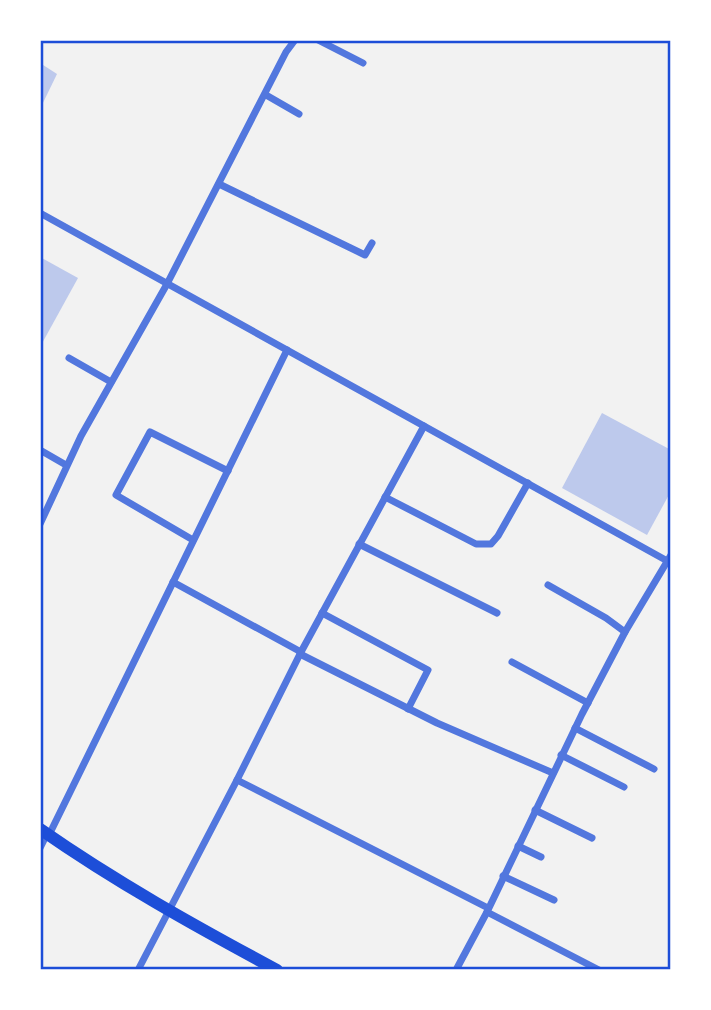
<svg xmlns="http://www.w3.org/2000/svg" width="711" height="1010" viewBox="0 0 711 1010" font-family="'Sofia Sans Condensed',sans-serif">
	<style>
		.building { fill: #bdc9ec }
		.lines { fill: none; stroke-linecap: round; stroke-linejoin: round }
		.minor { stroke: #5277de; stroke-width: 7 }
		.secondary { stroke: #1d4ed8; stroke-width: 12 }
		.neatline { fill: none; stroke: #1d4ed8; stroke-width: 2.5 }
	</style>
	<rect width="100%" height="100%" fill="#f2f2f2"/>
	<g class="building">
		<path d="M40,63L57,74L40,109Z"/>
		<path d="M40,257L78,278L40,347Z"/>
		<path d="M602,413L671,450V491L647,535L562,488Z"/>
	</g>
	<g class="lines">
		<g class="minor">
			<path d="M318,40L363,63"/>
			<path d="M266,95L299,114"/>
			<path d="M219,184L365,255L372,243"/>
			<path d="M40,213L671,563"/>
			<path d="M69,358L111,382"/>
			<path d="M40,450L66,465"/>
			<path d="M385,497L476,544H491L498,536L528,483"/>
			<path d="M40,524L81,436L167,284L286,52L295,40"/>
			<path d="M193,540L116,495L150,432L228,471"/>
			<path d="M359,544L497,613"/>
			<path d="M173,582L301,652"/>
			<path d="M548,585L606,618L625,632"/>
			<path d="M322,613L428,670L408,709"/>
			<path d="M300,654L437,723L553,773"/>
			<path d="M512,662L588,703"/>
			<path d="M575,728L654,769"/>
			<path d="M561,755L624,787"/>
			<path d="M237,780L488,908"/>
			<path d="M535,810L592,838"/>
			<path d="M49,835L287,350"/>
			<path d="M518,846L541,857"/>
			<path d="M40,848L47,834"/>
			<path d="M503,876L554,900"/>
			<path d="M487,912L599,970"/>
			<path d="M138,970L237,780L301,652L424,426"/>
			<path d="M456,970L487,912L582,714L625,632L671,555"/>
		</g>
		<path class="secondary" d="M40,829C116,882 195,926 277,970"/>
	</g>
	<rect width="711" height="1010" fill="none" stroke="#ffffff" stroke-width="84"/>
	<rect x="42" y="42" width="627" height="926" class="neatline"/>
</svg>
